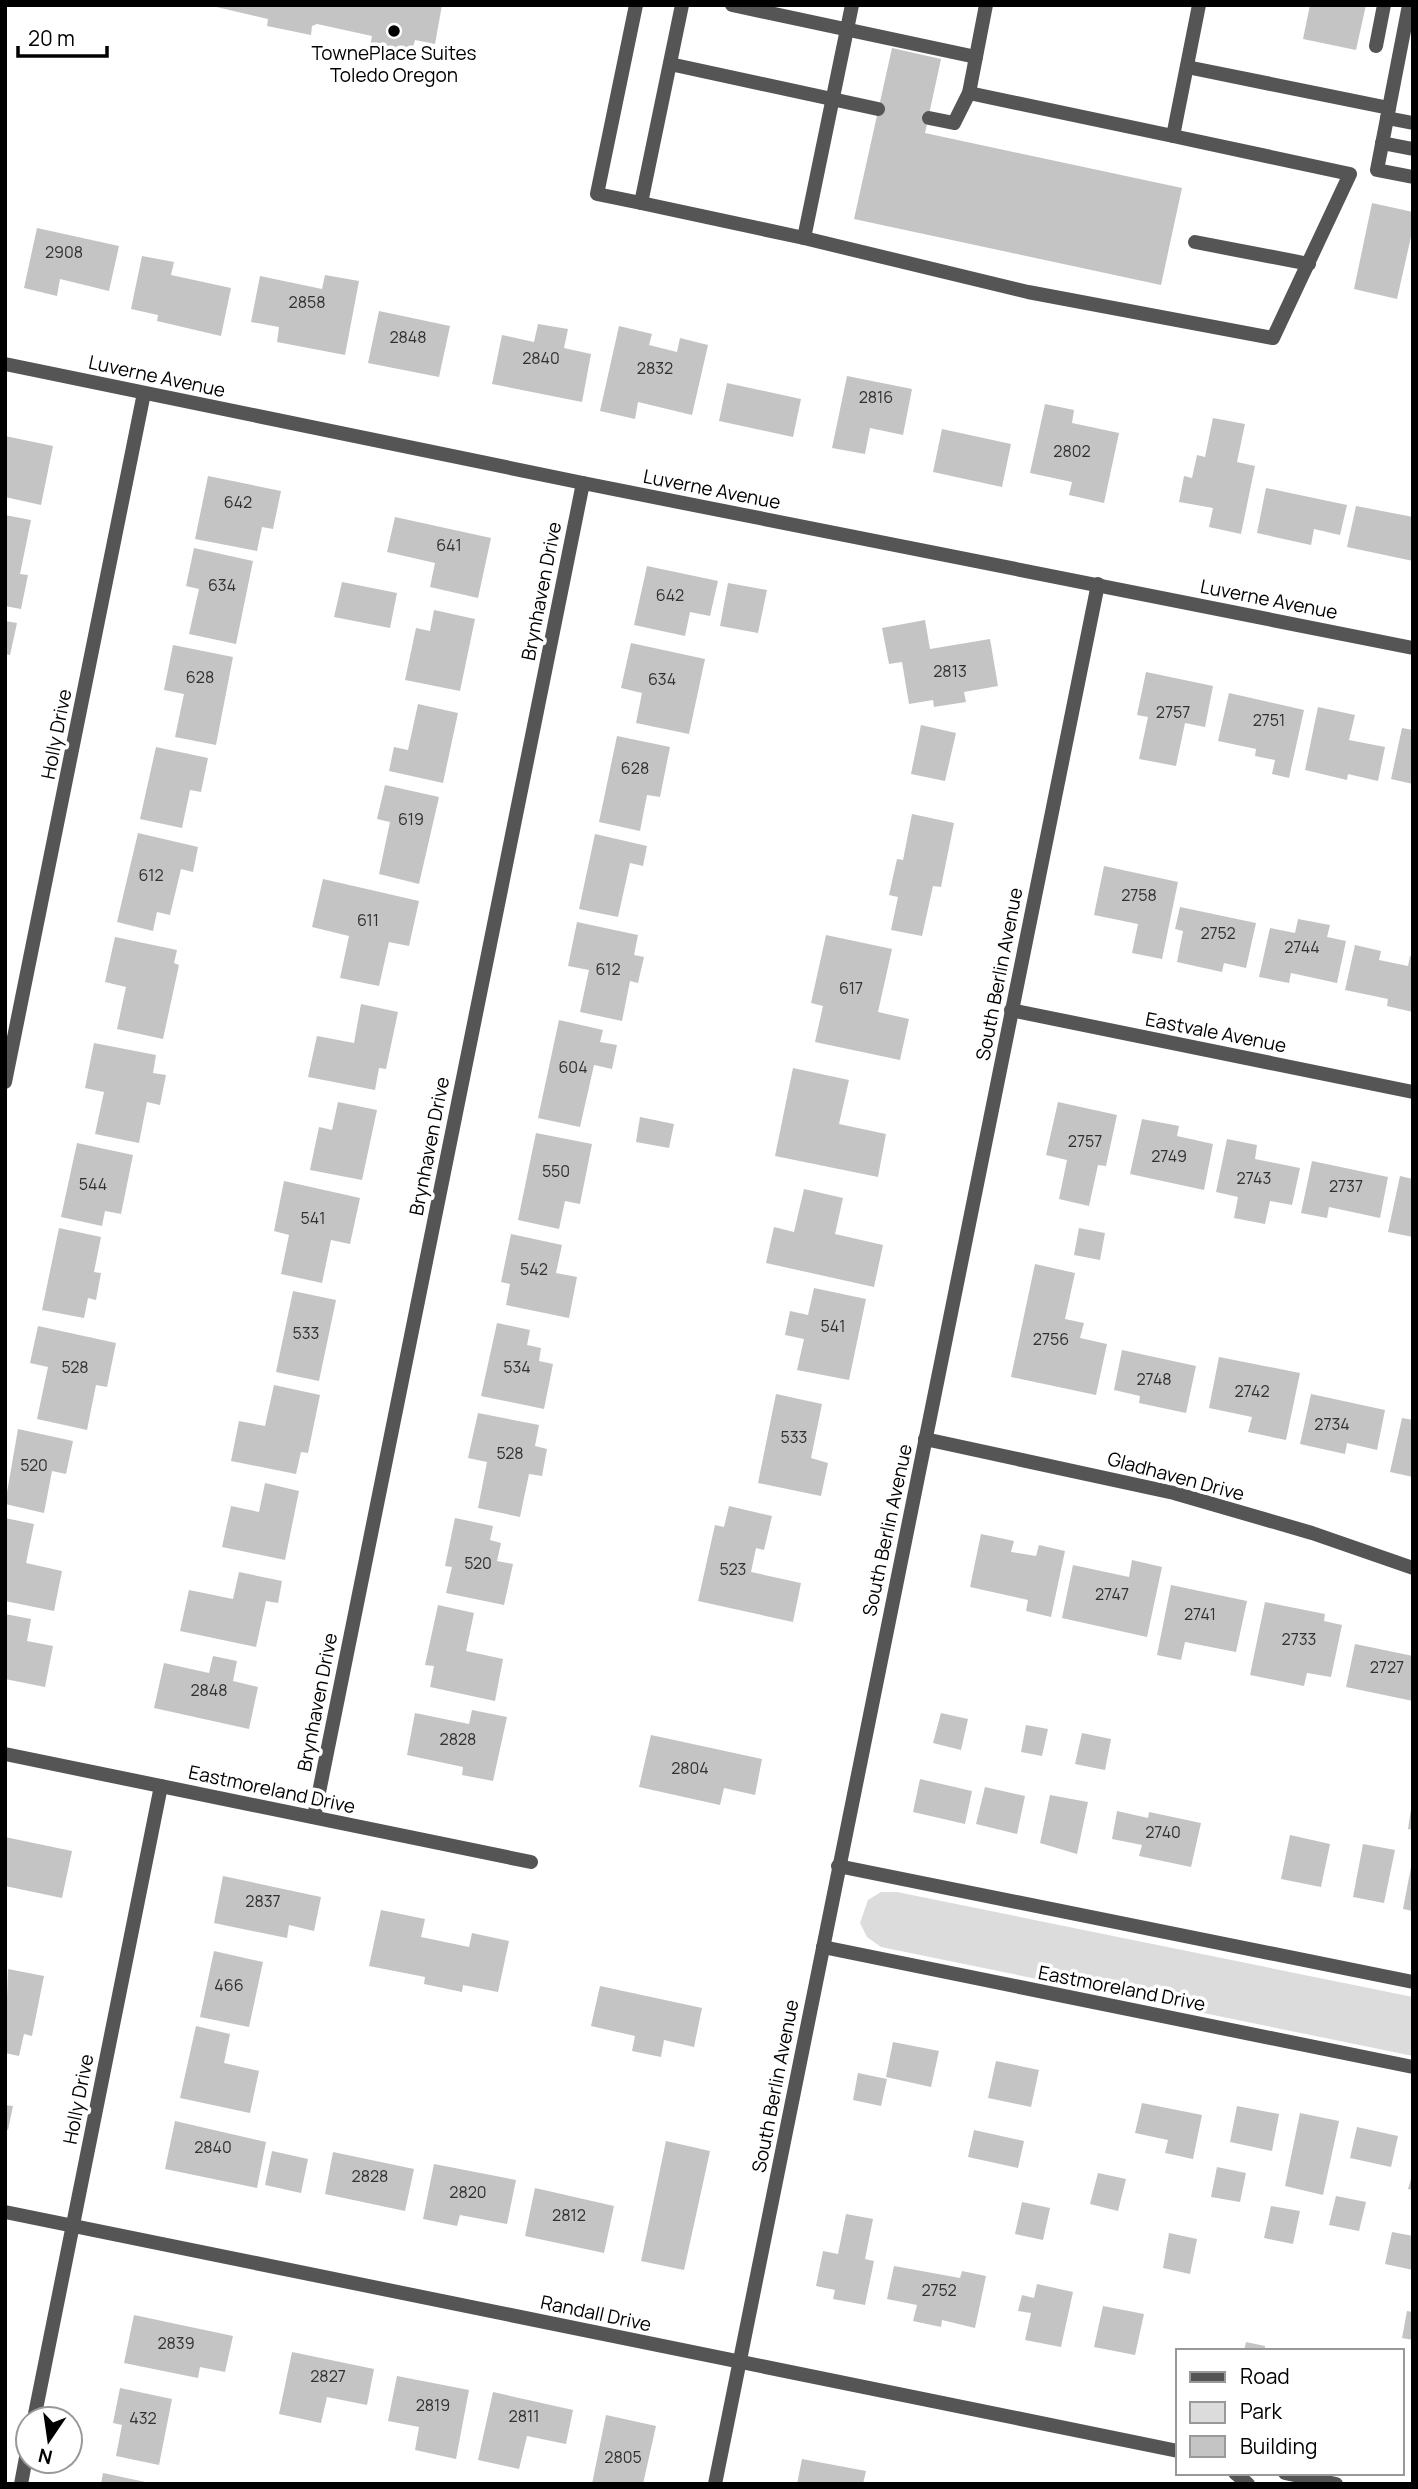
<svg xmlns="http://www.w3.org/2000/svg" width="1418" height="2489" viewBox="0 0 1418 2489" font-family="Manrope,sans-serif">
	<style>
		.green { fill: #dcdcdc }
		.building { fill: #c4c4c4 }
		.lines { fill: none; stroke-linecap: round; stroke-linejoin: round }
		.lane { stroke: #555; stroke-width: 14 }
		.street { stroke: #555; stroke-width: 14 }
		.poi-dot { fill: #000; stroke: #fff; stroke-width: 2.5 }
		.labels { text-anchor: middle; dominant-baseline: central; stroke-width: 7; stroke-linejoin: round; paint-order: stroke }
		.number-label { font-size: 16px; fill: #313131 }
		.poi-label { font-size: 19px; fill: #000; stroke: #fff }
		.street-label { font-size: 19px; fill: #000; stroke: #fff }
	</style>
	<rect width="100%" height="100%" fill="#fff"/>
	<path class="green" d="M881,1892H897L1413,1997V2056L881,1947L867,1937L860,1923L868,1900Z"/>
	<g class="building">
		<path d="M208,5H442L435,44L415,40L411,54L370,46L372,36L317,24L312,26L311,35L267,26L268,19Z"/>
		<path d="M1310,5H1366L1356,50L1303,39Z"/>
		<path d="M892,48L941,59L925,133L1182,188L1161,285L854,219Z"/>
		<path d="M1372,203L1413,212V228L1397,299L1354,289Z"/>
		<path d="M37,228L119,246L109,291L60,279L57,296L24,288Z"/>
		<path d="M142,256L174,262L171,275L231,288L221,336L157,321L158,315L131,309Z"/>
		<path d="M325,275L359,281L345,355L277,342L279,327L251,322L260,276L322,289Z"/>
		<path d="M379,311L450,326L439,377L368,363Z"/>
		<path d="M538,324L568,329L564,348L591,354L582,402L492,384L502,335L534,342Z"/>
		<path d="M619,326L652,334L649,345L677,352L680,338L708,345L692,415L638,402L635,419L600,411Z"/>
		<path d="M847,376L912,389L903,435L870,428L865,454L832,448Z"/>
		<path d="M727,383L801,399L793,437L719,421Z"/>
		<path d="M1045,404L1074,410L1072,423L1119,433L1104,503L1069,495L1072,482L1030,473Z"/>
		<path d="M1213,418L1245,424L1237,462L1255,466L1241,534L1209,527L1213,508L1179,502L1184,476L1192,478L1197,455L1205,457Z"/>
		<path d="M942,429L1011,444L1002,487L933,472Z"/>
		<path d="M5,436L53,446L41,505L5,497Z"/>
		<path d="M208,476L281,491L273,529L262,527L257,551L195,539Z"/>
		<path d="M1266,488L1347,505L1340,535L1314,529L1311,545L1257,533Z"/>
		<path d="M1356,506L1413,517V561L1347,547Z"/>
		<path d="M5,515L31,520L20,574L28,575L21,609L5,606Z"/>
		<path d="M395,517L491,538L478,598L430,587L435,563L387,552Z"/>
		<path d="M194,548L253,561L236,644L189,634L199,589L186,586Z"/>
		<path d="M647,566L718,581L710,616L690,612L685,636L634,625Z"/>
		<path d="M342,582L397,593L390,628L334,617Z"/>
		<path d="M728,583L767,590L758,633L720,626Z"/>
		<path d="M434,610L475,619L460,691L405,680L416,628L430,631Z"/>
		<path d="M925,620L930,649L990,639L998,686L964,692L966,702L934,707L933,700L909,704L902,662L889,664L882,628Z"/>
		<path d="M5,621L17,623L10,655L5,654Z"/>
		<path d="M631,643L705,659L689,734L636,723L642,693L621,688Z"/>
		<path d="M173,645L233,657L216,745L175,737L184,694L164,690Z"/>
		<path d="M1146,672L1213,686L1205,727L1185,723L1176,766L1139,759L1148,717L1137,715Z"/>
		<path d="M1229,693L1304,710L1289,778L1272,774L1275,760L1255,756L1256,749L1218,741Z"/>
		<path d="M418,704L458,713L443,783L389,771L394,747L408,750Z"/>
		<path d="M1318,707L1355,715L1349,740L1385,747L1378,781L1348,774L1347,780L1305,770Z"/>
		<path d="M921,725L956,733L945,781L911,774Z"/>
		<path d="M1402,728L1413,730V784L1391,779Z"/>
		<path d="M617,736L670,747L660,797L647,795L640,831L599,822Z"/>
		<path d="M156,747L208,758L201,792L190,790L182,828L140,819Z"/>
		<path d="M385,785L439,797L419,884L379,874L390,822L377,819Z"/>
		<path d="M912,814L954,823L941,887L933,886L922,936L891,930L898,897L889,895L897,859L903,860Z"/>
		<path d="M138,833L198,847L193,872L181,869L170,915L157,912L153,931L117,922Z"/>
		<path d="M595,834L647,846L643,866L630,863L618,917L579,909Z"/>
		<path d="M1104,866L1178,882L1162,959L1132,953L1138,924L1094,915Z"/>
		<path d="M323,879L419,901L409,946L389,942L379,986L340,978L349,936L312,927Z"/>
		<path d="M1180,907L1256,923L1246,968L1224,963L1222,972L1177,962L1183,931L1175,929Z"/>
		<path d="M1298,919L1330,925L1327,937L1346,941L1337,983L1291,973L1289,983L1259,977L1270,928L1295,933Z"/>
		<path d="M577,922L638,935L634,955L644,957L638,983L630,981L622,1021L580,1012L589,970L568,966Z"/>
		<path d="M826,935L892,949L878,1012L909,1019L900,1060L815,1042L823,1006L811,1003Z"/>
		<path d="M115,937L177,950L174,963L179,965L163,1039L117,1029L126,987L105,982Z"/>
		<path d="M1355,945L1381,951L1379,960L1408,966L1410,956L1413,957V1012L1387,1006L1388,999L1345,990Z"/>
		<path d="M361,1004L398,1012L386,1069L379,1068L375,1090L308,1077L317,1036L354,1043Z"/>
		<path d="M559,1020L603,1030L600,1042L617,1045L612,1069L594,1065L580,1127L538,1118Z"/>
		<path d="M94,1043L156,1055L153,1073L166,1075L160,1105L147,1102L139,1143L95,1134L104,1092L85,1088Z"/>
		<path d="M793,1068L849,1080L839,1124L886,1134L878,1177L775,1156Z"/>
		<path d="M338,1102L377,1110L362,1180L310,1170L319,1127L332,1130Z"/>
		<path d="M1058,1102L1117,1115L1106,1166L1098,1165L1089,1206L1059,1199L1067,1160L1046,1155Z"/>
		<path d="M640,1117L674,1124L669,1148L636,1142Z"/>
		<path d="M1142,1119L1179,1126L1177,1136L1213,1144L1204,1190L1130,1174Z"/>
		<path d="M536,1133L592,1144L580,1204L565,1201L559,1229L518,1220Z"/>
		<path d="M1227,1139L1257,1145L1255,1159L1300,1168L1292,1205L1270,1201L1265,1224L1234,1218L1238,1197L1216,1192Z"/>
		<path d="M77,1143L133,1155L121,1214L105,1211L102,1226L61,1217Z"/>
		<path d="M1312,1161L1388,1177L1380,1218L1329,1207L1327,1218L1301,1213Z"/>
		<path d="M1400,1176L1413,1179V1237L1388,1232Z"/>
		<path d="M284,1181L360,1198L350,1244L331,1240L322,1283L281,1274L289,1235L274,1231Z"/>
		<path d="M804,1189L843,1198L835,1234L883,1245L874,1287L766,1263L774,1227L794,1232Z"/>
		<path d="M59,1228L101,1237L94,1272L101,1273L96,1300L88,1298L84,1318L42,1310Z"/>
		<path d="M1079,1228L1105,1233L1100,1260L1074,1255Z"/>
		<path d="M511,1234L562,1245L556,1273L577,1277L569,1318L506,1305L510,1284L501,1282Z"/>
		<path d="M1035,1264L1075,1273L1065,1319L1084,1323L1080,1338L1107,1344L1096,1395L1011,1377Z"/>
		<path d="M814,1288L866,1299L849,1380L797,1370L804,1339L785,1335L790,1311L808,1315Z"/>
		<path d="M293,1291L336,1300L319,1381L276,1372Z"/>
		<path d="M497,1323L530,1330L527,1345L541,1348L539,1361L553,1364L544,1409L481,1396Z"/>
		<path d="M38,1326L116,1343L107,1387L96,1385L87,1430L37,1419L48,1367L30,1363Z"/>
		<path d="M1122,1350L1196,1366L1186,1413L1139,1403L1140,1396L1114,1390Z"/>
		<path d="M1219,1357L1300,1373L1286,1440L1248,1432L1252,1417L1209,1408Z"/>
		<path d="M274,1385L320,1395L308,1453L301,1452L296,1474L231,1461L239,1421L265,1426Z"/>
		<path d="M776,1394L822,1404L811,1458L828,1463L821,1496L758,1483Z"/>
		<path d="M1311,1394L1385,1410L1377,1450L1347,1443L1345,1454L1300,1444Z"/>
		<path d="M478,1413L539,1425L535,1446L547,1449L542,1476L529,1474L520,1517L478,1508L487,1462L468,1458Z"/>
		<path d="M1402,1418L1413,1420V1477L1390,1472Z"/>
		<path d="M18,1429L73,1441L66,1474L52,1471L44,1513L5,1504Z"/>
		<path d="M265,1483L299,1491L285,1560L222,1547L231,1506L259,1512Z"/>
		<path d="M729,1506L772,1516L764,1550L756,1548L751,1572L801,1583L793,1622L698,1601L715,1525L724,1527Z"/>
		<path d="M5,1518L34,1524L26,1563L62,1571L54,1611L5,1601Z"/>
		<path d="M455,1518L493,1526L490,1540L501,1543L497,1561L513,1564L504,1605L446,1593L452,1567L445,1566Z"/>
		<path d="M981,1534L1014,1541L1011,1552L1036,1556L1039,1545L1065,1551L1051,1617L1026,1611L1028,1600L970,1587Z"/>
		<path d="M1132,1560L1162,1567L1147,1637L1062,1618L1073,1565L1129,1577Z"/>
		<path d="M239,1572L282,1581L278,1603L266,1601L256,1647L180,1631L189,1590L233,1599Z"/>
		<path d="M1171,1585L1247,1601L1236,1652L1185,1642L1181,1660L1157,1655Z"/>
		<path d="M1265,1602L1325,1614L1324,1621L1342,1625L1331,1677L1307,1673L1304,1686L1250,1675Z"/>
		<path d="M438,1605L474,1613L466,1651L503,1659L495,1701L430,1687L434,1666L425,1665Z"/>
		<path d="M5,1614L31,1619L27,1641L53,1646L45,1687L5,1679Z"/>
		<path d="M1355,1644L1413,1656V1701L1346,1687Z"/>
		<path d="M213,1656L237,1661L233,1681L258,1687L249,1729L154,1708L164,1663L209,1673Z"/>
		<path d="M472,1710L507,1717L493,1781L462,1775L463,1767L407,1755L415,1713L469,1724Z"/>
		<path d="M941,1713L968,1719L961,1750L933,1743Z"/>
		<path d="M1026,1725L1048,1729L1042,1756L1021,1752Z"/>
		<path d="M1082,1733L1111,1739L1105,1770L1075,1764Z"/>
		<path d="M651,1735L762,1759L755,1795L724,1788L720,1805L639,1787Z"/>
		<path d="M920,1779L972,1791L965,1824L913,1812Z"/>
		<path d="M985,1787L1025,1796L1017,1834L976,1824Z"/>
		<path d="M1050,1795L1088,1802L1077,1854L1040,1843Z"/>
		<path d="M1411,1809H1413V1830L1408,1829Z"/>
		<path d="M1117,1811L1148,1818L1149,1812L1201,1823L1191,1867L1139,1856L1142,1845L1112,1839Z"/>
		<path d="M1290,1835L1330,1844L1321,1887L1281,1879Z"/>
		<path d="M5,1837L72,1851L62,1898L5,1886Z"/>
		<path d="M1363,1844L1395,1850L1384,1903L1353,1897Z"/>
		<path d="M1411,1867H1413V1911L1403,1909Z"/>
		<path d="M223,1876L321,1897L314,1931L289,1925L287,1938L214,1923Z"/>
		<path d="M381,1910L425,1919L421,1937L469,1947L472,1933L509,1941L498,1992L463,1985L462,1992L424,1984L425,1977L369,1966Z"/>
		<path d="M214,1951L263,1962L249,2027L200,2017Z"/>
		<path d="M8,1969L44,1976L32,2036L24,2034L19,2056L5,2053Z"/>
		<path d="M600,1986L702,2008L694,2047L664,2040L661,2057L632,2051L635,2036L591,2026Z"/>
		<path d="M196,2026L230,2034L224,2063L259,2071L250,2113L180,2098Z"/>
		<path d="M893,2042L939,2051L931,2087L886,2077Z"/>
		<path d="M996,2061L1039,2070L1031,2107L988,2098Z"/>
		<path d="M858,2073L887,2079L881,2106L853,2100Z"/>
		<path d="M1142,2103L1202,2115L1193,2159L1165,2153L1168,2140L1135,2133Z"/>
		<path d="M5,2105L13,2106L8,2130L5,2129Z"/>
		<path d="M1237,2106L1279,2114L1272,2151L1230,2142Z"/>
		<path d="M1300,2113L1339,2121L1323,2195L1285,2186Z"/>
		<path d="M175,2121L266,2142L257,2188L165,2169Z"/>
		<path d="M1357,2127L1398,2136L1391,2167L1350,2158Z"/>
		<path d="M974,2130L1024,2141L1018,2168L968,2157Z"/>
		<path d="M666,2141L710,2151L684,2270L641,2261Z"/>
		<path d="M272,2151L308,2159L301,2193L265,2185Z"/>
		<path d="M333,2152L414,2169L405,2211L325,2194Z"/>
		<path d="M434,2164L516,2180L507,2224L460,2215L457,2226L423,2219Z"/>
		<path d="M1217,2167L1246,2173L1240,2202L1211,2197Z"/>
		<path d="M1413,2172V2190L1408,2189Z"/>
		<path d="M1098,2173L1126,2179L1118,2211L1090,2204Z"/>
		<path d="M535,2188L614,2206L604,2253L525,2236Z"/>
		<path d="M1336,2196L1366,2202L1359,2231L1329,2225Z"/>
		<path d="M1022,2202L1050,2208L1043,2240L1015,2234Z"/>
		<path d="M1271,2206L1300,2211L1293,2244L1264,2238Z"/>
		<path d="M846,2214L873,2219L865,2259L874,2261L865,2305L833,2299L835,2290L816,2286L823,2251L838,2254Z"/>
		<path d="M1392,2232L1413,2236V2270L1385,2264Z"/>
		<path d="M1169,2233L1197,2239L1190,2274L1163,2268Z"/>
		<path d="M894,2266L960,2278L962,2271L986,2276L975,2328L942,2320L941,2327L913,2321L917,2305L887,2299Z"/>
		<path d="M1037,2284L1073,2292L1061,2347L1025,2340L1031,2313L1018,2311L1022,2295L1034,2298Z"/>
		<path d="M1103,2306L1144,2314L1135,2355L1094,2347Z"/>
		<path d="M1407,2311L1413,2312V2340L1402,2338Z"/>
		<path d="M134,2315L233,2336L225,2372L200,2367L198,2378L124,2363Z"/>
		<path d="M1246,2342L1265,2346V2351H1244Z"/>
		<path d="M292,2352L374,2369L367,2405L327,2397L321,2423L279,2414Z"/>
		<path d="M397,2376L469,2390L456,2459L415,2450L419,2427L388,2421Z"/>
		<path d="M120,2388L172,2399L159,2465L116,2456L122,2425L113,2423Z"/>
		<path d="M493,2392L573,2410L566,2444L527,2436L519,2469L478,2460Z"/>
		<path d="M606,2415L656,2426L643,2484H592Z"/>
		<path d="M802,2459L866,2471L863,2484H797Z"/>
		<path d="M103,2473L150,2483V2484H101Z"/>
	</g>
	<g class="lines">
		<g class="lane">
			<path d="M636,5L597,194L641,203"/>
			<path d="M682,5L641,203L804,238L852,5"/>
			<path d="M732,5L976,57"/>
			<path d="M1409,5L1377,170L1413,177"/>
			<path d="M1376,46L1384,5"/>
			<path d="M670,64L878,109"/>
			<path d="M1187,67L1389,108"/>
			<path d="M969,93L986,5"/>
			<path d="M929,118L954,123L969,93L1173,136"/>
			<path d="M1387,118L1413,123"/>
			<path d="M1382,143L1413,149"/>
			<path d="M804,238L1028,292L1273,338L1350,174L1173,136L1199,5"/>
			<path d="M1195,242L1309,264"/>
		</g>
		<g class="street">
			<path d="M5,364L583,483L1413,648"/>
			<path d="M1011,1010L1413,1092"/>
			<path d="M5,1082L144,393"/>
			<path d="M925,1439L1174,1493L1312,1533L1413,1568"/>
			<path d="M5,1754L531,1862"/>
			<path d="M314,1817L583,483"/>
			<path d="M838,1866L1413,1982"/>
			<path d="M823,1947L1413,2067"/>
			<path d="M5,2212L1178,2451"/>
			<path d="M34,2419L161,1786"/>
			<path d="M1235,2473L1248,2484"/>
			<path d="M1285,2473L1336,2484"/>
			<path d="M21,2484L28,2447"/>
			<path d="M715,2484L1098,584"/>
		</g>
	</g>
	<circle class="poi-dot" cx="394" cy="31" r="7"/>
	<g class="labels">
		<g class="number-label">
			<text x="64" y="252">2908</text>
			<text x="307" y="302">2858</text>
			<text x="408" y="337">2848</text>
			<text x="541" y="358">2840</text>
			<text x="655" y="368">2832</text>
			<text x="876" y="397">2816</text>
			<text x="1072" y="451">2802</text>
			<text x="238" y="502">642</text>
			<text x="449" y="545">641</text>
			<text x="222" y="585">634</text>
			<text x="670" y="595">642</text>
			<text x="950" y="671">2813</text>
			<text x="200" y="677">628</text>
			<text x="662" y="679">634</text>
			<text x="1173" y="712">2757</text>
			<text x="1269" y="720">2751</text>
			<text x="635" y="768">628</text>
			<text x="411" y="819">619</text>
			<text x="151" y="875">612</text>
			<text x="1139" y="895">2758</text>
			<text x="368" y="920">611</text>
			<text x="1218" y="933">2752</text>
			<text x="1302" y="947">2744</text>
			<text x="608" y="969">612</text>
			<text x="851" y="988">617</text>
			<text x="573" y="1067">604</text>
			<text x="1085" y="1141">2757</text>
			<text x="1169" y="1156">2749</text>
			<text x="556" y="1171">550</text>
			<text x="1254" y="1178">2743</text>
			<text x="93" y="1184">544</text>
			<text x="1346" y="1186">2737</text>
			<text x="313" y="1218">541</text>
			<text x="534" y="1269">542</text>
			<text x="833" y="1326">541</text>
			<text x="306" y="1333">533</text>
			<text x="1051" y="1339">2756</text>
			<text x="75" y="1367">528</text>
			<text x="517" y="1367">534</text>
			<text x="1154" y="1379">2748</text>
			<text x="1252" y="1391">2742</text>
			<text x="1332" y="1424">2734</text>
			<text x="794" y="1437">533</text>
			<text x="510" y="1453">528</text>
			<text x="34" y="1465">520</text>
			<text x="478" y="1563">520</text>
			<text x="733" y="1569">523</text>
			<text x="1112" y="1594">2747</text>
			<text x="1200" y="1614">2741</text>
			<text x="1299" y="1639">2733</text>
			<text x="1387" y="1667">2727</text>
			<text x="209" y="1690">2848</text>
			<text x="458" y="1739">2828</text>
			<text x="690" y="1768">2804</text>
			<text x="1163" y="1832">2740</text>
			<text x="263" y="1901">2837</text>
			<text x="229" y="1985">466</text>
			<text x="213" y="2147">2840</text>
			<text x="370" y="2176">2828</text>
			<text x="468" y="2192">2820</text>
			<text x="569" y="2215">2812</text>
			<text x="939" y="2290">2752</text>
			<text x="176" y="2343">2839</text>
			<text x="328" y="2376">2827</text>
			<text x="433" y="2405">2819</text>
			<text x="524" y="2416">2811</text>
			<text x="143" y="2418">432</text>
			<text x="623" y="2457">2805</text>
		</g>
		<g class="poi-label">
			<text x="394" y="53">TownePlace Suites<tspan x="394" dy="22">Toledo Oregon</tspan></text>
		</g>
		<g class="street-label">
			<text transform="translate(157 376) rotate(12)">Luverne Avenue</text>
			<text transform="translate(712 489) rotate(11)">Luverne Avenue</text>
			<text transform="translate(541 591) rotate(-79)">Brynhaven Drive</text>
			<text transform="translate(1269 599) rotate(11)">Luverne Avenue</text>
			<text transform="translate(56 734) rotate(-79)">Holly Drive</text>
			<text transform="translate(999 974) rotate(-79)">South Berlin Avenue</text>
			<text transform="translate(1216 1032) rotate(11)">Eastvale Avenue</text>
			<text transform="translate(429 1146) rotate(-79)">Brynhaven Drive</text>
			<text transform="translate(1176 1476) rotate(15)">Gladhaven Drive</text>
			<text transform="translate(887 1530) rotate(-78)">South Berlin Avenue</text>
			<text transform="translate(317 1702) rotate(-79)">Brynhaven Drive</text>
			<text transform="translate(272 1789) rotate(12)">Eastmoreland Drive</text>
			<text transform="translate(1122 1988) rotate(11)">Eastmoreland Drive</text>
			<text transform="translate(775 2086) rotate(-79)">South Berlin Avenue</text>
			<text transform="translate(78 2099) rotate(-79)">Holly Drive</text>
			<text transform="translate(596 2313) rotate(12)">Randall Drive</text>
		</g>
	</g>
	<rect width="1418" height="2489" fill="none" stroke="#000000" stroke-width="14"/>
	<rect x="1176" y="2349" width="228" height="126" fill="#ffffff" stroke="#999999" stroke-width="2"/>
	<rect x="1190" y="2372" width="35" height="10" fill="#555555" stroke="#999999" stroke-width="2"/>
	<text x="1240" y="2384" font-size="21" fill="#000000">Road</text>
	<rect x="1190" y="2402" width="35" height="21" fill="#dcdcdc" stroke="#999999" stroke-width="2"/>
	<text x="1240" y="2419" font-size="21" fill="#000000">Park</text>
	<rect x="1190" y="2436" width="35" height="21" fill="#c4c4c4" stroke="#999999" stroke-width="2"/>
	<text x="1240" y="2454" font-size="21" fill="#000000">Building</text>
	<g transform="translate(49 2440) rotate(193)"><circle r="33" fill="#ffffff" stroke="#999999" stroke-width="2"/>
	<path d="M0-5L12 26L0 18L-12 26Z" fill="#000000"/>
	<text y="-10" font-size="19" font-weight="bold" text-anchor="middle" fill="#000000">N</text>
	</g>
	<path d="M18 46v10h89v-10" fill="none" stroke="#000000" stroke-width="3.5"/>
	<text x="28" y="46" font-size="21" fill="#000000" stroke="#ffffff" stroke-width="5" paint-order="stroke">20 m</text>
</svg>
